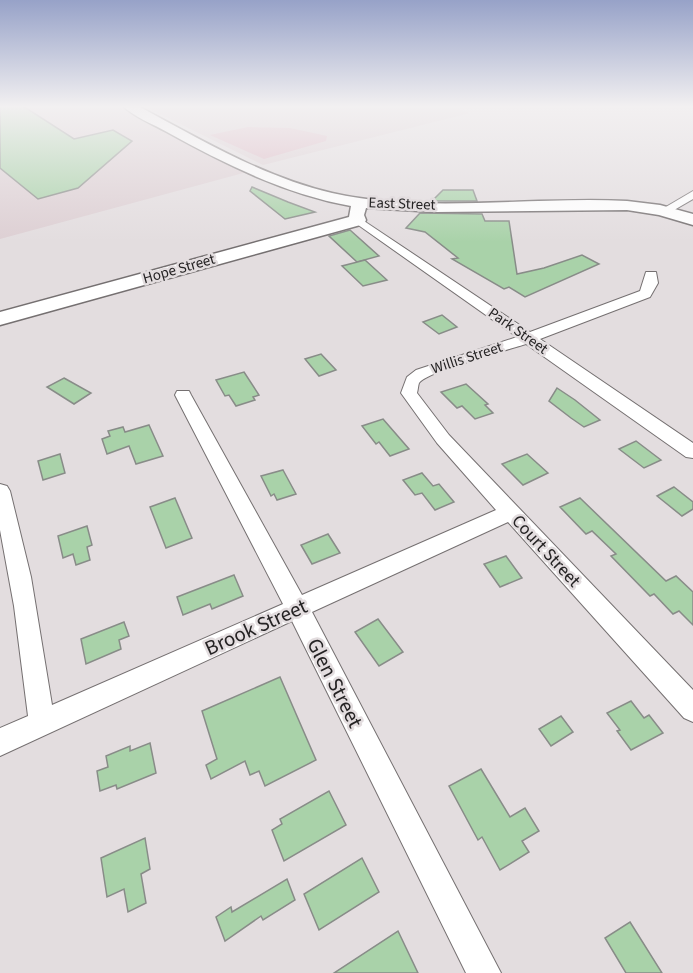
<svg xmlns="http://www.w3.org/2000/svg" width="693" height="973" viewBox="0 0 693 973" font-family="'Source Sans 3',sans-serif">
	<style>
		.built { fill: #ddcfd3 }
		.green { fill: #ddb7c3 }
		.building { fill: #a9d2a9; stroke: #888c88; stroke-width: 1.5 }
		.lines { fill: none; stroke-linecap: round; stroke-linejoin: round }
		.street-casing { stroke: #757071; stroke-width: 2 }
		.secondary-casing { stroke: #757071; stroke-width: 3 }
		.street { fill: #fff; fill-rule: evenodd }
		.secondary { fill: #fff; fill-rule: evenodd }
		.labels { text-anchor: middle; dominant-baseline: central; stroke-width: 5; stroke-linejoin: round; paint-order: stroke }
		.far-street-label { font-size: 15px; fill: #252324; stroke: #e3dddf }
		.street-label { font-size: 18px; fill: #252324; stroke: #e3dddf }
		.near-street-label { font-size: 21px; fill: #252324; stroke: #e3dddf }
	</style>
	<rect width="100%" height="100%" fill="#e3dddf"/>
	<g class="built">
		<path d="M0,106H117L206,154L247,172L0,239Z"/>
		<path d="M144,106H451L470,113L263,165Z"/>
	</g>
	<path class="green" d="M248,127L290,128L327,136L326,141L264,159L210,135Z"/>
	<g class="building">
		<path d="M0,106H23L74,139L113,130L132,141L78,188L38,199L0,168Z"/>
		<path d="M252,187L288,202L315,212L285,219L250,191Z"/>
		<path d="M443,190H473L477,201H432Z"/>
		<path d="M420,213L482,214L485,221H509L517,274L544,268L582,255L599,264L525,297L509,287L504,289L452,259L458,258L425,232L406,228Z"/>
		<path d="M350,230L379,256L357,262L329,236Z"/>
		<path d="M365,260L387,280L363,286L342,266Z"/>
		<path d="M442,315L457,327L439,334L423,322Z"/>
		<path d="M321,354L336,370L319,376L305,359Z"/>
		<path d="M244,372L259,395L253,397L255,400L236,406L229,395L225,396L216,380Z"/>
		<path d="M64,378L91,393L74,404L47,387Z"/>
		<path d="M466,384L488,404L485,405L493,413L475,419L462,406L457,408L441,392Z"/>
		<path d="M557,388L575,400L600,420L584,427L571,418L549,401Z"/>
		<path d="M383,419L409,449L390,456L379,442L376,444L362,426Z"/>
		<path d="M149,425L163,456L136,464L129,446L107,454L102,439L110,436L108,431L123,427L125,432Z"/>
		<path d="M636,441L661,460L644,468L619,449Z"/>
		<path d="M60,454L65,473L43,480L38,461Z"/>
		<path d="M527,454L548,473L523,485L502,464Z"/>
		<path d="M283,470L296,494L277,500L274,494L271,496L261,476Z"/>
		<path d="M422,473L433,486L439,484L454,502L435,510L422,493L415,495L403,480Z"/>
		<path d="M674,487L693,502V509L682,516L657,496Z"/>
		<path d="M175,498L192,538L166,548L150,507Z"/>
		<path d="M580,498L666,581L676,576L693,592V625L679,611L673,614L654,594L650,596L611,556L616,554L592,531L586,534L560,507Z"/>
		<path d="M87,526L92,545L87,547L90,560L76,565L73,554L63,558L58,536Z"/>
		<path d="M328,534L340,553L312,564L301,545Z"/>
		<path d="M506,556L522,578L500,587L484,564Z"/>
		<path d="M234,575L243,596L212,609L210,604L183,615L177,597Z"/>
		<path d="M378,619L403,652L379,666L355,632Z"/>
		<path d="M124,622L129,636L119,640L121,649L86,664L81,639Z"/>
		<path d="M280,677L316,760L265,786L259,771L250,775L245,761L211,779L206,765L217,759L202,711Z"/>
		<path d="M631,701L644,718L649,715L663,733L631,750L617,731L620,730L607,713Z"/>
		<path d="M561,716L573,732L551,746L539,729Z"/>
		<path d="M150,743L156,773L117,789L116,785L100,791L97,771L108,767L106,756L130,746V751Z"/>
		<path d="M481,769L510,817L525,808L539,831L522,841L529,852L500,870L482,837L478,840L449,786Z"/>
		<path d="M329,791L346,825L284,861L272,830L282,824L280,819Z"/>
		<path d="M145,838L150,869L141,874L146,903L128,912L124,889L107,897L101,858Z"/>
		<path d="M362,858L379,892L319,930L304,894Z"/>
		<path d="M287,879L295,900L263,920L261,916L225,941L216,917L231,907L232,912Z"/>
		<path d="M630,922L662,973H626L605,938Z"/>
		<path d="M398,931L418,973H334Z"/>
	</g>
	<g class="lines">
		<defs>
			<g id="street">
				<path d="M693,191V199L669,213L665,214L659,211Z"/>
				<path d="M358,217L530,332L640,291L646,272H656L658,283L650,297L540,339L693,443V458L686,457L526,344C508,350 428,371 419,383C418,386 418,389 417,393L449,435L693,690V722L684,718L508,522L312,612L501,973H466L292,621L0,756V728L28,716L14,606L0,530V484L7,486L10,491L31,577L52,705L283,604L175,395L177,391H189L191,395L302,595L496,510L437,443L401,393L407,377L416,370L517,337L354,222L352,220Z"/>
			</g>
			<path id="secondary" d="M123,106H138C200,139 263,177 332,193C424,214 532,196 627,201L660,205L693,214V225L659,215L627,210L436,212L366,208L364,215L366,220L364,224L0,325V312L349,217L351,206C285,194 225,164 167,132C153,124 134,117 123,106Z"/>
		</defs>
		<use href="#street" class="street-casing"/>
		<use href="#secondary" class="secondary-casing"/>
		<use href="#street" class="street"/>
		<use href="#secondary" class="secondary"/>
	</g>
	<linearGradient id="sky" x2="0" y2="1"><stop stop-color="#97a2c8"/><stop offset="0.44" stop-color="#f2f0f1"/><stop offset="1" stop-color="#f2f0f1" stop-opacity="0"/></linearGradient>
	<rect width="693" height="242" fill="url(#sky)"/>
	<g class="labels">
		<g class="far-street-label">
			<text transform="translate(402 204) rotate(2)">East Street</text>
			<text transform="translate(179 269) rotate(-16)">Hope Street</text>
			<text transform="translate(518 331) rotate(35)">Park Street</text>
			<text transform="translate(467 358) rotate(-18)">Willis Street</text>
		</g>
		<g class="street-label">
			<text transform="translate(546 551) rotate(47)">Court Street</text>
		</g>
		<g class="near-street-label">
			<text transform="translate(256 627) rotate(-24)">Brook Street</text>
			<text transform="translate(335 683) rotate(63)">Glen Street</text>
		</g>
	</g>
</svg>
